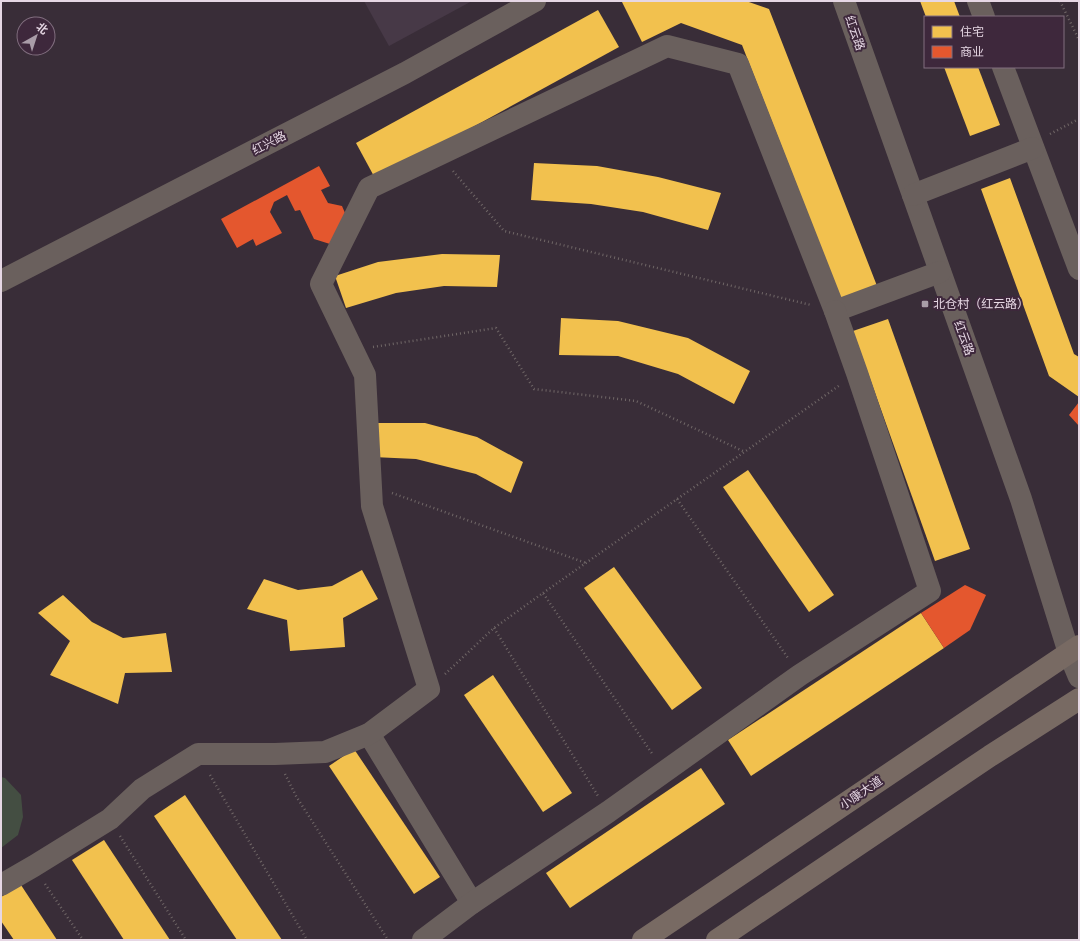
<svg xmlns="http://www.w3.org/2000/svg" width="1080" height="941" viewBox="0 0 1080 941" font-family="'Crimson Pro','Noto Sans SC',serif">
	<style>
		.industrial { fill: #473947 }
		.green { fill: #444e42 }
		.homes { fill: #f2c14e }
		.shops { fill: #e4572e }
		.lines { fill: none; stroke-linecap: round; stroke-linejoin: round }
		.path { stroke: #706767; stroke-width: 2.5; stroke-dasharray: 1 3; stroke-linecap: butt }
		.minor { stroke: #6a605d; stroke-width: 22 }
		.major { stroke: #786a63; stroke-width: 22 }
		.poi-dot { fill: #a99ca8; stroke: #3e283c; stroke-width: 1.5 }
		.labels { text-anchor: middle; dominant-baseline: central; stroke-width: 4; stroke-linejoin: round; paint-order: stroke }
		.street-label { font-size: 12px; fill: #e6d7e4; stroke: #3e283c }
		.poi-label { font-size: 12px; fill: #e6d7e4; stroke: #3e283c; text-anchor: start }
	</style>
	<rect width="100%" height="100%" fill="#392d38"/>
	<path class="industrial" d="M364,1H472L389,46Z"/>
	<path class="green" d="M1,777L5,778L21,795L23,817L18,835L1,848Z"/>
	<g class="homes">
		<path d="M624,1H746L769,9L879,291L843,304L742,45L681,23L642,42L622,2Z"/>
		<path d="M920,1H954L960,17H926Z"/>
		<path d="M598,10L619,47L376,180L356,143Z"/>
		<path d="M944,67H978L1000,125L970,136Z"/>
		<path d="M534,163L597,166L658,177L721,193L708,230L643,212L591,204L531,200Z"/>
		<path d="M1010,178L1074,354L1079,357V397L1049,376L981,189Z"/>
		<path d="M442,254L500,255L497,287L444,286L396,293L346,308L335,276L378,262Z"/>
		<path d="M561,318L618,321L688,338L750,371L734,404L678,374L618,356L559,355Z"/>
		<path d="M888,319L970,549L935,561L853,331Z"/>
		<path d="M375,423H425L477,437L523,462L511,493L476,474L416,459L373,457Z"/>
		<path d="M748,470L834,595L809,612L723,487Z"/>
		<path d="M614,567L702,688L672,710L584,588Z"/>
		<path d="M362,570L378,599L343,618L345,647L290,651L287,620L247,609L264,579L298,590L332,586Z"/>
		<path d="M63,595L92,622L123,638L166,633L172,672L125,673L118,704L50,675L70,641L38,613Z"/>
		<path d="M921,613L944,648L751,776L728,740Z"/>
		<path d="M493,675L572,793L543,812L464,695Z"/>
		<path d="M354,749L440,877L414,894L329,766Z"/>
		<path d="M701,768L725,804L570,908L546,873Z"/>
		<path d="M185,795L282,940H237L154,816Z"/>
		<path d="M104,840L170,940H124L72,860Z"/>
		<path d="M21,885L57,940H14L1,921V897Z"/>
	</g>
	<g class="shops">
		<path d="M319,166L330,186L321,190L328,203L342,206L348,220L330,244L314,239L300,210L295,211L287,195L274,202L270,212L282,233L256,246L253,239L237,248L221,219Z"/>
		<path d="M1079,402V426L1069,415Z"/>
		<path d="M965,585L986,595L970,630L944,648L921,613Z"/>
	</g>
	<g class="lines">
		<g class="path">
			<path d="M1060,1L1079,40"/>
			<path d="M1050,134L1079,119"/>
			<path d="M453,171L504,231L811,305"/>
			<path d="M373,347L496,328L534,389L636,401L745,452"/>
			<path d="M392,493L586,563"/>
			<path d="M677,499L788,658"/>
			<path d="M543,593L840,385"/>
			<path d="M494,628L598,796"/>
			<path d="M445,674L494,628L543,593L653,755"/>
			<path d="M285,774L296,796L388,940"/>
			<path d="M210,775L307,940"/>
			<path d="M120,836L186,940"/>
			<path d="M45,884L83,940"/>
		</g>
		<g class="minor">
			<path d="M844,1L1021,499L1069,653L1079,677"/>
			<path d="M978,1L984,17"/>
			<path d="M1003,67L1079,269"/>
			<path d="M913,195L1033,148"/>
			<path d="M1,281L405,73L535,1"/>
			<path d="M369,734L472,903"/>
			<path d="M1,885L34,866L110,819L142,789L198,754H275L325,752L369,734L429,689L372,506L365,375L321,284L369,188L667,46L738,64L835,311L940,272"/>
			<path d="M423,940L472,903L608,812L800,675L930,591L857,373L835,311"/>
		</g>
		<g class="major">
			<path d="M643,940L1079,646"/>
			<path d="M717,940L990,756L1079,699"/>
		</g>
	</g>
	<rect class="poi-dot" x="921" y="300" width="8" height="8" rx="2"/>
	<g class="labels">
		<g class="street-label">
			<text transform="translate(855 33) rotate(71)">红云路</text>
			<text transform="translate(269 143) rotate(-27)">红兴路</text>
			<text transform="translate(964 338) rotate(70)">红云路</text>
			<text transform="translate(861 793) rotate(-34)">小康大道</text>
		</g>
		<g class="poi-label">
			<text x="933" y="304">北仓村（红云路）</text>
		</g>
	</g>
	<rect width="1080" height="941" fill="none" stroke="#e6d7e4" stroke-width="4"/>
	<rect x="924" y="16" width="140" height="52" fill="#3e283c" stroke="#816e7f"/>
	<rect x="932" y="26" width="20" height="12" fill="#f2c14e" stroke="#816e7f"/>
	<text x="960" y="36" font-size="12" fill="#e6d7e4">住宅</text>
	<rect x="932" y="46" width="20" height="12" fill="#e4572e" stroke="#816e7f"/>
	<text x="960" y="56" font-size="12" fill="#e6d7e4">商业</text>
	<g transform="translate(36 36) rotate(39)"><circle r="19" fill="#3e283c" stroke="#816e7f"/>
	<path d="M0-3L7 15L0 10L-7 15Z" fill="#a99ca8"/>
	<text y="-6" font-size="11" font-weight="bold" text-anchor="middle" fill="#e6d7e4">北</text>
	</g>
</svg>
